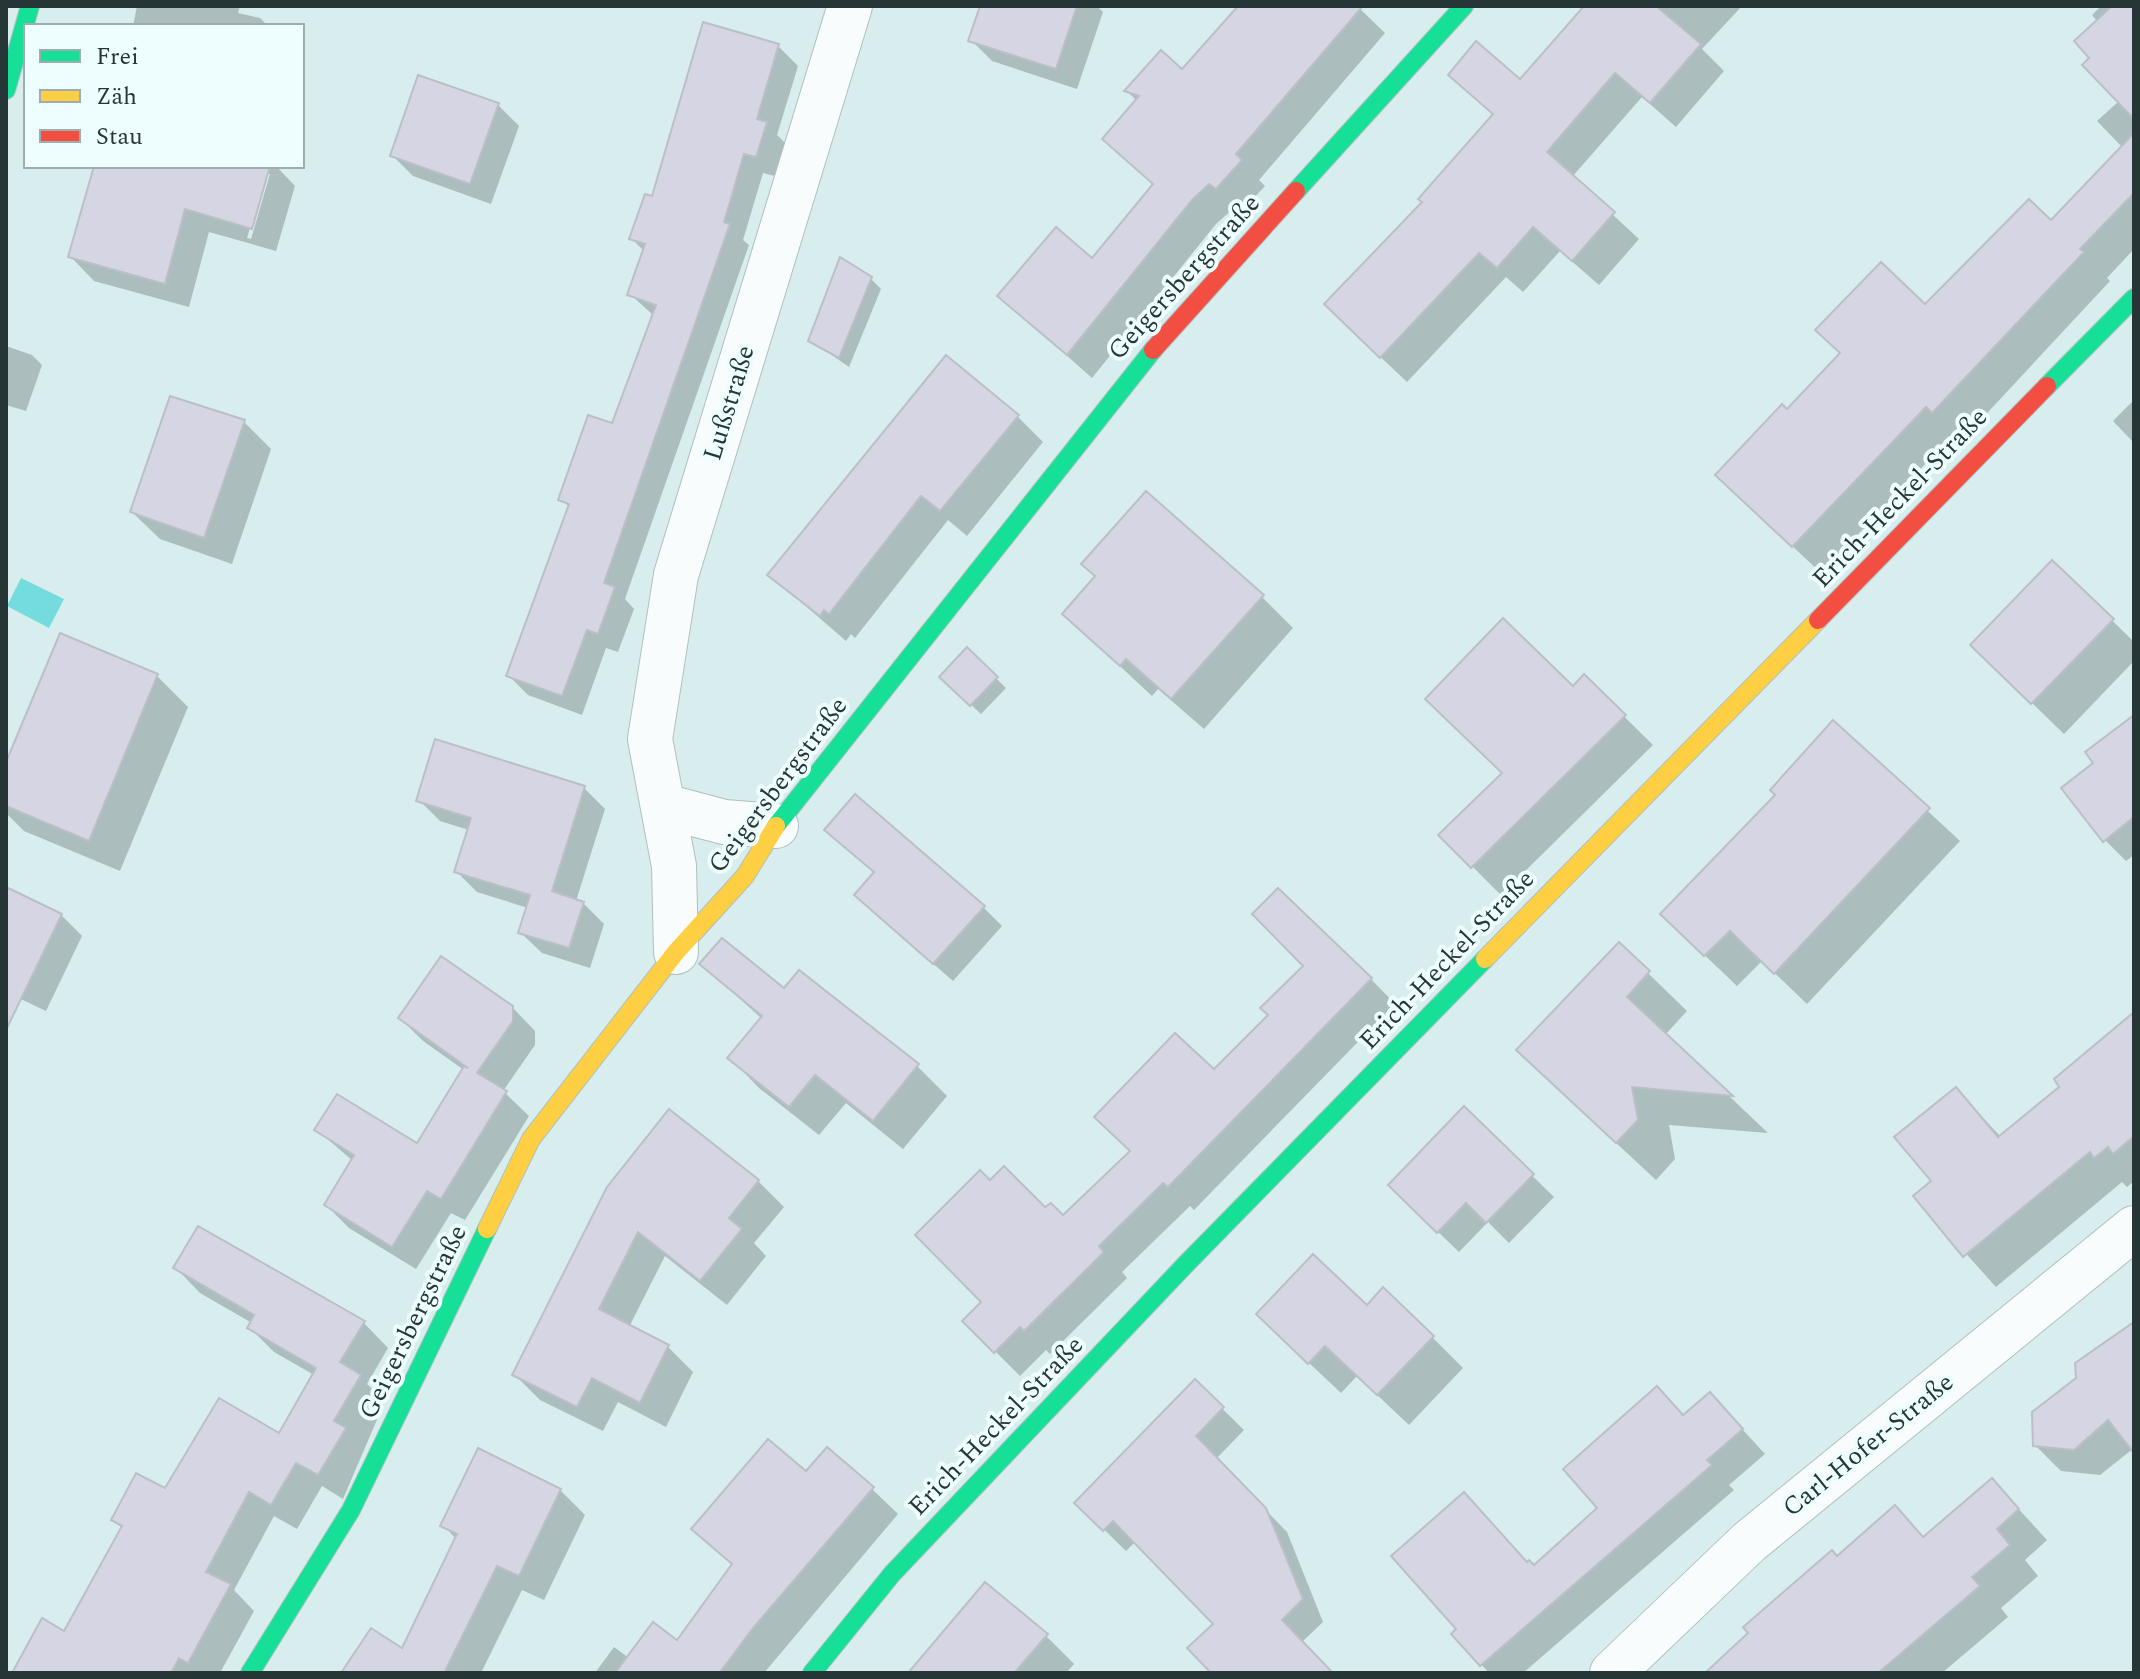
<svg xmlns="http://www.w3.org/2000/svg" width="2140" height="1679" viewBox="0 0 2140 1679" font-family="Spectral,serif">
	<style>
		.water { fill: #74dcdf }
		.shadow { fill: #0003; fill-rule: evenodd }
		.building { fill: #d6d5e3; stroke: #bac0c5; stroke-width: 2 }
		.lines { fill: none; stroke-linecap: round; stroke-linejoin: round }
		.street-casing { stroke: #afc0c1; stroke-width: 46 }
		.fast-casing { stroke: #afc0c1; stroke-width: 20 }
		.slow-casing { stroke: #afc0c1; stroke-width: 20 }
		.jam-casing { stroke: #afc0c1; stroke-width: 20 }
		.street { stroke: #f9fcfc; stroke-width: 44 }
		.fast { stroke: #16e098; stroke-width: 18 }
		.slow { stroke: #ffcf43; stroke-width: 18 }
		.jam { stroke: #f24e42; stroke-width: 18 }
		.labels { text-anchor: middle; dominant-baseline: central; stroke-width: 8; stroke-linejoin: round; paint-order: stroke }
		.street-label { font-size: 26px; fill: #263637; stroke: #eefefe }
	</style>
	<rect width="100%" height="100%" fill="#d7edee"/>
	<path class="water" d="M21,578L64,599L49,628L7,606Z"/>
	<g class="shadow">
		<path d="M137,6H240L238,13L260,18L268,26H133Z"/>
		<path d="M982,6H1097L1103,12L1077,89L992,61L971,40Z"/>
		<path d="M1240,6H1357L1385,33L1259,180L1265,186L1241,212L1235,207L1216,224L1092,378L1000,296L1092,260L1154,185L1104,138L1137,101L1127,91L1182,71Z"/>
		<path d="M1586,6H1742L1702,49L1724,71L1676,127L1642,97L1572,177L1639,239L1599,285L1560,251L1523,292L1506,277L1407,382L1352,330L1424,202L1494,116L1451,75L1521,82Z"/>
		<path d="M2101,6H2134V249L2107,278L2110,281L1962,440L1955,433L1821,573L1746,503L1787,412L1925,307L2051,223L2123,148L2097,121L2119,101L2092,58L2098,22L2092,15Z"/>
		<path d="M778,46L798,66L777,135L785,143L775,176L763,173L743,240L749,245L625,599L634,609L618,652L606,648L582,715L528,695L508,675L570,508L561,499L613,426L654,316L630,294L645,252L631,238L653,199Z"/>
		<path d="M498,105L519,126L491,204L413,176L392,155Z"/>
		<path d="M96,166H276L295,186L276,251L209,232L189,307L94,281L70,256ZM266,174H270L251,239L247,238Z"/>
		<path d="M870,278L881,289L849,367L810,340Z"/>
		<path d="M6,346L32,355L42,365L26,411L6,405Z"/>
		<path d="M2134,400V443L2113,421Z"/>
		<path d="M1018,417L1043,442L967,536L948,520L855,638L851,634L846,641L770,575Z"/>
		<path d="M244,422L271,449L232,564L160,539L132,512Z"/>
		<path d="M2053,562L2134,642V661L2064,734L2004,676Z"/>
		<path d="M1262,597L1293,628L1204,729L1158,689L1152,696L1064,614Z"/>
		<path d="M61,636L157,676L188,707L120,871L24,831L6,813V767Z"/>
		<path d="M967,650L1006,688L981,714L952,687Z"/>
		<path d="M1584,677L1653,745L1501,895L1441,835L1504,773Z"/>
		<path d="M2134,717V855L2126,861L2105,840Z"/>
		<path d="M1833,723L1960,841L1807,1004L1762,961L1737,986L1694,945L1778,796Z"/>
		<path d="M584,788L605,809L576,901L583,903L604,924L590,968L542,953L520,932L528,908L477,892L456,871L469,830L440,821L419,800Z"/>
		<path d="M827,830L983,907L1002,926L953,981L875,913V874Z"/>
		<path d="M6,889L61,915L82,936L46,1011L6,992Z"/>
		<path d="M1619,945L1687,1011L1665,1035L1768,1133L1669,1125L1675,1159L1656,1180L1558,1089Z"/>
		<path d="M702,964L784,991L917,1066L947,1096L903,1149L846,1103L819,1135L759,1088L730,1058L762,1019Z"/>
		<path d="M1306,967L1371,979L1395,1004L1194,1210L1190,1206L1122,1272L1127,1278L1050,1354L1046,1350L1020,1376L965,1321L984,1302L990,1183L1063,1218L1271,1016Z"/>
		<path d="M512,1007L535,1031V1045L503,1091L529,1116L465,1220L451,1213L416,1269L349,1228L326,1205L353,1161L317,1130L418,1145L464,1070L423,1041L400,1018Z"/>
		<path d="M2134,1017V1181L2127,1187L2122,1182L1996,1287L1915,1197L1934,1182L1956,1089L2001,1137L2062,1087Z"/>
		<path d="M1464,1109L1554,1197L1509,1243L1488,1222L1459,1252L1411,1206Z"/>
		<path d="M669,1112L758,1181L784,1207L754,1243L766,1256L727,1305L665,1256L629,1327L668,1347L693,1372L666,1427L618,1402L603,1431L540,1400L515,1375Z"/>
		<path d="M176,1268L364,1323L388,1348L367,1384L385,1401L343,1499L322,1486L297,1529L274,1516L234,1590L254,1611L220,1673H14L65,1633L123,1529L113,1519L279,1436L314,1375L274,1352L249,1327L252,1323L200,1293Z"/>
		<path d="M1367,1307L1432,1337L1463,1368L1409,1425L1357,1376L1341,1393L1290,1345Z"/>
		<path d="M2134,1320V1448L2100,1475L2061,1471L2035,1445L2078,1379L2134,1324Z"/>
		<path d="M1195,1382L1244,1430L1216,1459L1287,1532L1323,1622L1302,1642L1331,1673H1213L1215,1624L1136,1541L1126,1551L1077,1503Z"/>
		<path d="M1657,1388L1685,1417L1710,1394L1765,1454L1729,1485L1734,1490L1523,1673H1489L1454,1634L1528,1564L1534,1567L1600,1508Z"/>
		<path d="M806,1474L872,1489L898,1514L764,1673H595L614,1647L629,1658L678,1642L733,1566L694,1529Z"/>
		<path d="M1992,1480L2047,1540L2025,1560L2038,1576L2001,1608L2008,1617L1942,1673H1717L1895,1508L1925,1538Z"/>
		<path d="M560,1490L585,1515L544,1600L522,1590L481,1673H343L402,1651L456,1539L443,1525Z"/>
		<path d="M1046,1636L1074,1664L1066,1673H920Z"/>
	</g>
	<g class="building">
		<path d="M980,6H1077L1056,69L968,41Z"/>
		<path d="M1238,6H1363L1236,154L1242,160L1216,189L1209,184L1192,200L1067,355L997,296L1056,227L1092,258L1153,184L1102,139L1139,96L1124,91L1161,50L1182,69Z"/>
		<path d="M1584,6H1656L1701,44L1650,103L1615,73L1547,152L1615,212L1572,261L1533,227L1497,268L1479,253L1380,358L1324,304L1422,202L1418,199L1493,114L1448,75L1476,41L1520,79Z"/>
		<path d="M2112,6H2134V119L2082,65L2089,58L2074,41Z"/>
		<path d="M703,22L779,44L757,119L767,122L756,157L744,154L724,222L730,224L604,583L615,587L598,634L587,630L562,696L506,676L569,504L558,500L588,415L612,423L656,305L627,295L645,244L629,239L645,194L652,196Z"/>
		<path d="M418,75L499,103L470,184L390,156Z"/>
		<path d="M2134,133V193L2080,249L2084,252L1932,413L1926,407L1792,547L1715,475L1782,404L1787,409L1840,353L1815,330L1881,262L1925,304L2029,199L2051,220Z"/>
		<path d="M94,166H270L252,229L185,209L165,284L68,257Z"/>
		<path d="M840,257L872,277L839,358L808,341Z"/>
		<path d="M946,355L1019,415L940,511L921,496L829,614L824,610L820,616L767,575Z"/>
		<path d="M170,396L245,420L204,538L130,512Z"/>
		<path d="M1146,491L1264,595L1171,699L1126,659L1120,666L1062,614L1095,576L1081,564Z"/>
		<path d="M2052,560L2114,619L2031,704L1970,645Z"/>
		<path d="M1503,618L1573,686L1584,674L1626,715L1471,868L1438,835L1502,773L1425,699Z"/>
		<path d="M60,633L158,674L89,841L6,806V762Z"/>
		<path d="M967,647L998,677L970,706L939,677Z"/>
		<path d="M2134,715V817L2103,842L2061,788L2093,763L2085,752Z"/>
		<path d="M1833,720L1930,808L1774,974L1730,931L1704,956L1660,914L1775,795L1770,790Z"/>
		<path d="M435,739L585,786L552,891L584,902L569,948L518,933L530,895L454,872L471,818L416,801Z"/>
		<path d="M855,794L985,906L933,964L854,895L874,872L824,830Z"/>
		<path d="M6,887L62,914L6,1030Z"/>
		<path d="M1278,888L1372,978L1168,1187L1163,1183L1099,1246L1104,1252L1024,1331L1020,1327L994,1353L962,1321L981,1302L915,1235L980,1170L990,1180L1004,1166L1045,1207L1051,1203L1063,1215L1130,1151L1094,1117L1175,1033L1214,1069L1268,1015L1260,1008L1303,966L1252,914Z"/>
		<path d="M722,938L784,988L799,970L919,1064L873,1121L815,1075L789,1107L727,1058L762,1016L699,964Z"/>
		<path d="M1619,942L1650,971L1627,997L1733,1096L1632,1087L1638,1120L1616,1143L1516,1050Z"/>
		<path d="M441,956L513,1006V1021L477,1073L507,1091L441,1199L427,1191L392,1247L324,1205L354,1155L314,1130L337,1094L417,1143L464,1066L468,1068L398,1018Z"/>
		<path d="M2134,1012V1136L2113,1154L2108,1147L2094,1158L2090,1152L1963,1257L1913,1196L1931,1181L1894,1137L1956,1087L1998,1137L2059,1087L2054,1079Z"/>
		<path d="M1464,1106L1534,1174L1486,1223L1466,1203L1437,1233L1388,1185Z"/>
		<path d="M669,1109L759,1180L729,1218L742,1229L700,1281L638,1232L599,1309L669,1345L640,1403L592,1378L577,1407L512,1375L607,1187Z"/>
		<path d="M198,1226L365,1321L340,1362L361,1375L334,1421L346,1428L318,1475L296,1463L271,1505L249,1492L206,1572L231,1584L188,1663L179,1658L171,1673H12L42,1618L64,1631L122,1526L111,1520L136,1473L165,1488L219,1398L279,1433L316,1368L247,1328L254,1315L173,1268Z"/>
		<path d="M1313,1254L1367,1305L1383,1287L1434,1336L1377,1395L1325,1346L1308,1364L1256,1314Z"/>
		<path d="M2134,1322V1453L2108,1420L2074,1450L2033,1446L2032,1412L2076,1378L2075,1363Z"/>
		<path d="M1195,1379L1224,1407L1196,1436L1266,1508L1303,1599L1282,1620L1333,1673H1211L1187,1648L1213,1624L1113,1521L1103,1531L1074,1503Z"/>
		<path d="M1657,1386L1683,1415L1710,1392L1743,1429L1707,1460L1712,1465L1480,1666L1451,1634L1456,1629L1391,1556L1464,1492L1527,1562L1529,1560L1534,1565L1597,1508L1563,1469Z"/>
		<path d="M768,1439L806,1471L827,1447L874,1487L753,1628L721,1671L724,1673H615L653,1622L677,1640L732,1564L691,1529Z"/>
		<path d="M478,1448L561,1489L519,1576L497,1566L444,1673H341L371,1628L402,1648L457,1534L440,1526Z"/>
		<path d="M1992,1478L2019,1509L1997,1529L2010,1545L1972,1577L1980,1586L1878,1673H1705L1748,1633L1743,1627L1832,1550L1837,1556L1895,1505L1923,1537Z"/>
		<path d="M985,1582L1048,1634L1014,1673H908Z"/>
	</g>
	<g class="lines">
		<defs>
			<g id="street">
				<path d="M664,806L724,822L776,826"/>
				<path d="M676,952L674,866L650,739L676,575L850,6"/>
				<path d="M1612,1673L1749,1542L2134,1228"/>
			</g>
			<g id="fast">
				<path d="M6,90L30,6"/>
				<path d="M1296,191L1464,6"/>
				<path d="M2047,386L2134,298"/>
				<path d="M776,826L1153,350"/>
				<path d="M250,1673L351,1510L487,1229"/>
				<path d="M812,1673L892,1574L1186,1264L1485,959"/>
			</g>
			<g id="slow">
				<path d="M1485,959L1818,620"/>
				<path d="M487,1229L531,1139L676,952L745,876L776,826"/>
			</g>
			<g id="jam">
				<path d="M1153,350L1296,191"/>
				<path d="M1818,620L2047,386"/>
			</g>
		</defs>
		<use href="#street" class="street-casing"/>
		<use href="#fast" class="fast-casing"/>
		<use href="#slow" class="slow-casing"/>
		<use href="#jam" class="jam-casing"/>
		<use href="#street" class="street"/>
		<use href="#fast" class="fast"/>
		<use href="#slow" class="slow"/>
		<use href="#jam" class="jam"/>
	</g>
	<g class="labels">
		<g class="street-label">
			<text transform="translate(1184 277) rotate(-48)">Geigersbergstraße</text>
			<text transform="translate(729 403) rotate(-73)">Lußstraße</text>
			<text transform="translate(1900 498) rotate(-46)">Erich-Heckel-Straße</text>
			<text transform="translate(778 785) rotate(-53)">Geigersbergstraße</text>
			<text transform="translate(1447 960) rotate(-46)">Erich-Heckel-Straße</text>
			<text transform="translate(413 1322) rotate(-64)">Geigersbergstraße</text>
			<text transform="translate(996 1426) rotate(-46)">Erich-Heckel-Straße</text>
			<text transform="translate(1868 1445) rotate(-39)">Carl-Hofer-Straße</text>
		</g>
	</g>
	<rect width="2140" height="1679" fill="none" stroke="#263637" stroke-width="16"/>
	<rect x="24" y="24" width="280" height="144" fill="#eefefe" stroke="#9eaeae" stroke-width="2"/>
	<rect x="40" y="50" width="40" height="12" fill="#16e098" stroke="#9eaeae" stroke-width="2"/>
	<text x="96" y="64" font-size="24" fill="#263637">Frei</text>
	<rect x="40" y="90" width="40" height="12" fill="#ffcf43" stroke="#9eaeae" stroke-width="2"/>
	<text x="96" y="104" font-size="24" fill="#263637">Zäh</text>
	<rect x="40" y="130" width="40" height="12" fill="#f24e42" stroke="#9eaeae" stroke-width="2"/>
	<text x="96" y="144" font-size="24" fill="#263637">Stau</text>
</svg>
